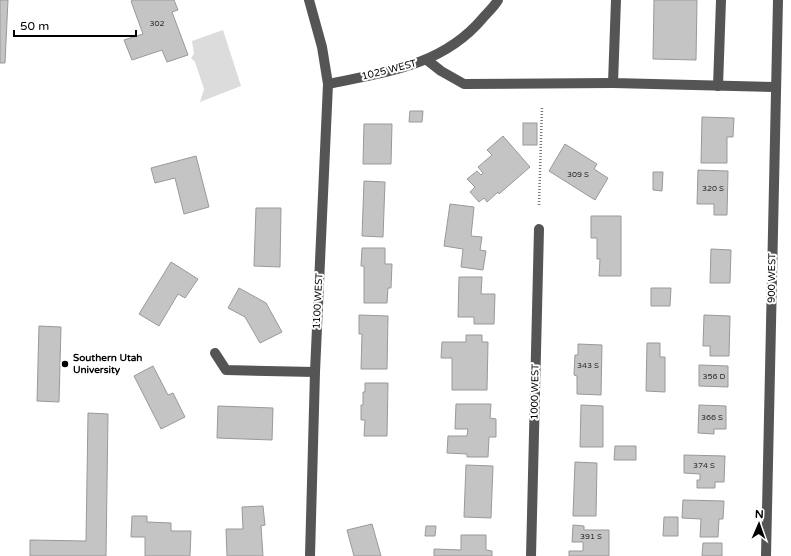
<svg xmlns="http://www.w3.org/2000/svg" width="791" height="556" viewBox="0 0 791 556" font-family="'Varela Round',sans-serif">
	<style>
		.green { fill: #dcdcdc }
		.building { fill: #c4c4c4; stroke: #999 }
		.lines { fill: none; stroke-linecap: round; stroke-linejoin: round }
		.path { stroke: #777; stroke-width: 2.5; stroke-dasharray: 1 2; stroke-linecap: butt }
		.minor { stroke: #555; stroke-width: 10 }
		.poi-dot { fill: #000; stroke: #fff; stroke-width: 1.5 }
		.labels { text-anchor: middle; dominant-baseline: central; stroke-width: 4; stroke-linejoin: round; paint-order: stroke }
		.number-label { font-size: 8px; fill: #313131 }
		.street-label { font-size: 10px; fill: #000; stroke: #fff }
		.poi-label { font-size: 10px; font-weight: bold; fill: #000; stroke: #fff; text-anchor: start }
	</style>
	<rect width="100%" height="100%" fill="#fff"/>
	<path class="green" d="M223,30L241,86L200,102L204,89L195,62L191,58L194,54L192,41Z"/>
	<g class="building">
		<path d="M0,0H8L5,63H0Z"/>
		<path d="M133,0H174L178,10L172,12L188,55L167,62L162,50L132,60L124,40L143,34L131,1Z"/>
		<path d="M654,0H697L696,60L653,59Z"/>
		<path d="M410,111H423L422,122H409Z"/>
		<path d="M702,117L734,118L733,137H727V163H701Z"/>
		<rect x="523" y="123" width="14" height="22"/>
		<path d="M364,124H392L391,164H363Z"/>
		<path d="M503,136L530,167L499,194L498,192L487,202L484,198L479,202L470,192L475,187L467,179L477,171L481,175L483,173L478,167L492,155L487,150Z"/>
		<path d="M565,144L597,164L594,169L608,178L595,200L549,171Z"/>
		<path d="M196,156L209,207L184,214L175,178L155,183L151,168Z"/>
		<path d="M698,170L728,171L727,215H714V204H697Z"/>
		<path d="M653,172H663L662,191L653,190Z"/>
		<path d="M364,181L385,182L383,237L362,236Z"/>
		<path d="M450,204L474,207L471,236L482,237L480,250L486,251L483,270L461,267L463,249L444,246Z"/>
		<path d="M256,208H281L280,267L254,266Z"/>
		<path d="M591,216H621V276H599L600,259H597V238H591Z"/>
		<path d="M362,248H385V264H392L391,288H388L387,303H364V266H361Z"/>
		<path d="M711,249L731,250L730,283H710Z"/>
		<path d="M171,262L198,279L185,298L178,294L159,326L139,314Z"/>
		<path d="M459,277H482L481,294H495L494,324H474V317H458Z"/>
		<path d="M239,288L266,303L282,332L260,343L245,317L228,308Z"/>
		<path d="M651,288H671L670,306H651Z"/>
		<path d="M359,315L388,316L387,369H361L362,334H359Z"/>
		<path d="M704,315L730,316L729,356H710V346H703Z"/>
		<path d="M39,326L61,327L59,402L37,401Z"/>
		<path d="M466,335H482V342H488L487,390H452V358H441L442,342H466Z"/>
		<path d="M647,343H660V357H665V392L646,391Z"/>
		<path d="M578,344L602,345L601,395L577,394V376L574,375L575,355H578Z"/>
		<path d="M699,365L728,366V387L699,386Z"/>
		<path d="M153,366L168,395L173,393L185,417L161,429L134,376Z"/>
		<path d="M365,383H388L387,436H364L365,420H361V405H363V392H365Z"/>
		<path d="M456,404H491L490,418L496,419V437H489L488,457H467V454L447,453L448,436H467L468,429H455Z"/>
		<path d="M581,405L603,406V447H580Z"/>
		<path d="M699,405L726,406V429H714V434L698,433Z"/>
		<path d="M218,406L273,408L272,440L217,438Z"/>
		<path d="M88,413L108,414L106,556H30V540L86,541Z"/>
		<path d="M615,446H636V460H614Z"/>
		<path d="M684,455L725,456L724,482H715V488H697V480H700V474L684,473Z"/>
		<path d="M575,462L597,463L596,516H573Z"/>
		<path d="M466,465L493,466L491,518L464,517Z"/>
		<path d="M683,500L724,501L723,519H719L718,537H700L701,519L682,518Z"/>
		<path d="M263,506L265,525L261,526L263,556H227L226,529H243L242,507Z"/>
		<path d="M132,516H147V522L171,523V531H191L190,556H145V537H131Z"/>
		<path d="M664,517H678V536H663Z"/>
		<path d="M372,524L381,556H354L347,530Z"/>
		<path d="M573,525L584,526V530H609V556H569V551H583V542H572Z"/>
		<path d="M426,526H436L435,536H425Z"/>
		<path d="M461,535H486V550L492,551V556H434V549L461,550Z"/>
		<path d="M703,543H722V556H702Z"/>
	</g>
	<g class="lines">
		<path class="path" d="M539,205L542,107"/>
		<g class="minor">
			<path d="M309,0L322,47L328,84L315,372L310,556"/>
			<path d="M616,0L613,83L776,87"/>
			<path d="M427,60L441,71L464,84L613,83"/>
			<path d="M328,84C386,72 442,66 482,19C487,13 494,7 498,0"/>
			<path d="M718,86L721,0"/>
			<path d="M215,353L226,370L315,372"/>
			<path d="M531,556L539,229"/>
			<path d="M766,556L778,0"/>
		</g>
	</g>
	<circle class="poi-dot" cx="65" cy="364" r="4"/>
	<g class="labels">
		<g class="number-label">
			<text x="157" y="23">302</text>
			<text x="578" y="174">309 S</text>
			<text x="713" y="188">320 S</text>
			<text x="588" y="365">343 S</text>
			<text x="714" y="376">356 D</text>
			<text x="712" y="417">366 S</text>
			<text x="704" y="465">374 S</text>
			<text x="591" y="536">391 S</text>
		</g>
		<g class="street-label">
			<text transform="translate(389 70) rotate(-14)">1025 WEST</text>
			<text transform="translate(772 278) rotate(-89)">900 WEST</text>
			<text transform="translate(318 301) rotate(-87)">1100 WEST</text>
			<text transform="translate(535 392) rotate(-89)">1000 WEST</text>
		</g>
		<g class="poi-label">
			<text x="73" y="358">Southern Utah<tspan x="73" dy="12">University</tspan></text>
		</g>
	</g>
	<g transform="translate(759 524) rotate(2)" stroke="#ffffff" stroke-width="3" paint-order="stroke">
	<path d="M0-3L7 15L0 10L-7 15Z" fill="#000000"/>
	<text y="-6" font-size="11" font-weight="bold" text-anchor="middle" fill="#000000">N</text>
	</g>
	<path d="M14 30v6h122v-6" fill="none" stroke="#000000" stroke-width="2"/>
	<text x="20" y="30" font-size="12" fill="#000000" stroke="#ffffff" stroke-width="3" paint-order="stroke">50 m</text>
</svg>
